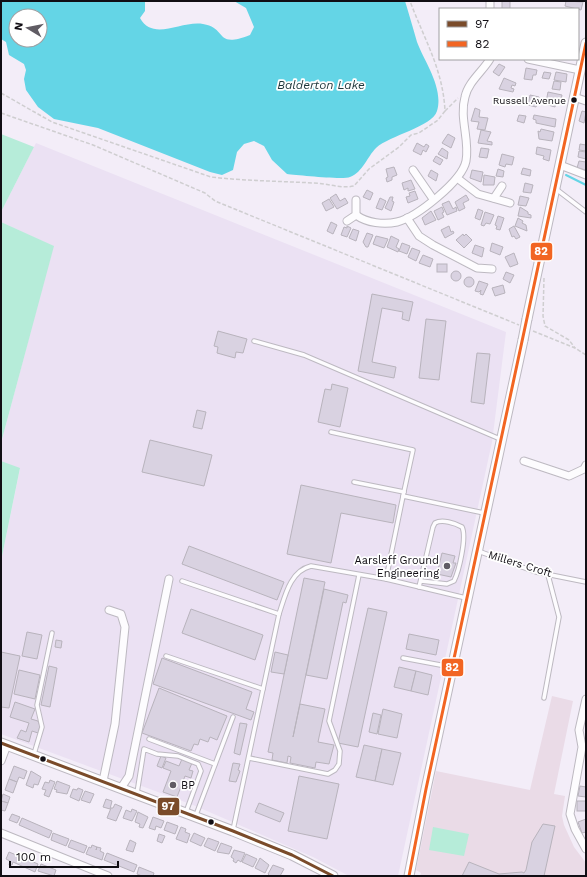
<svg xmlns="http://www.w3.org/2000/svg" width="587" height="877" viewBox="0 0 587 877" font-family="'Work Sans',sans-serif">
	<style>
		.built { fill: #ebe1f3 }
		.education { fill: #eadbe7 }
		.green { fill: #b6ecd9 }
		.water { fill: #64d5e6; fill-rule: evenodd }
		.lines { fill: none; stroke-linecap: round; stroke-linejoin: round }
		.stream { stroke: #64d5e6; stroke-width: 2 }
		.building { fill: #d9d2e1; stroke: #b8b3bc }
		.service-casing { stroke: #bdb9c1; stroke-width: 5.5 }
		.minor-casing { stroke: #bdb9c1; stroke-width: 9 }
		.tertiary-casing { stroke: #bdb9c1; stroke-width: 11 }
		.path { stroke: #cfced0; stroke-width: 1.5; stroke-dasharray: 4 2; stroke-linecap: butt }
		.service { stroke: #fdfcfe; stroke-width: 3.5 }
		.minor { stroke: #fdfcfe; stroke-width: 7 }
		.tertiary { stroke: #fdfcfe; stroke-width: 9 }
		.tertiary-bridge-casing { stroke: #bdb9c1; stroke-width: 11; stroke-linecap: butt }
		.tertiary-bridge { stroke: #fdfcfe; stroke-width: 9 }
		.bus-1-casing { stroke: #fff; stroke-width: 6 }
		.bus-2-casing { stroke: #fff; stroke-width: 6 }
		.bus-1 { stroke: #7a4b2a; stroke-width: 3 }
		.bus-2 { stroke: #f26522; stroke-width: 3 }
		.bus-dot { fill: #110e14; stroke: #fff; stroke-width: 1.5 }
		.poi-dot { fill: #605c64; stroke: #fff; stroke-width: 1.5 }
		.labels { text-anchor: middle; dominant-baseline: central; stroke-width: 3.5; stroke-linejoin: round; paint-order: stroke }
		.bus-label { font-size: 10px; fill: #110e14; stroke: #fff; text-anchor: end }
		.poi-label { font-size: 11px; fill: #110e14; stroke: #fff; text-anchor: end }
		.street-label { font-size: 11px; fill: #110e14; stroke: #fff }
		.water-label { font-size: 12px; font-style: italic; fill: #1f373b; stroke: #fff }
		.line-badge { stroke: #fff; stroke-width: 1.5 }
		.badge-label { font-size: 11px; text-anchor: middle; font-weight: bold; fill: #fff }
	</style>
	<rect width="100%" height="100%" fill="#f3edf8"/>
	<path class="built" d="M36,143L506,332L492,442L398,876H349L313,857L193,805L1,734V561L20,469L1,461V444L53,246L1,222V212Z"/>
	<path class="education" d="M552,696L573,701L554,794L565,796L562,816L564,825L574,847L586,863V876H420L421,873L416,870L436,771L530,790Z"/>
	<g class="green">
		<path d="M1,134L34,147L1,212Z"/>
		<path d="M1,222L54,246L1,443Z"/>
		<path d="M1,461L20,468L1,561Z"/>
		<path d="M433,827L469,834L464,856L429,850Z"/>
	</g>
	<path class="water" d="M1,1H145V11L140,18C153,42 182,20 203,24C228,28 214,49 250,35L254,27L246,8L234,1H405C409,14 413,28 417,42C424,61 444,88 437,111C432,127 390,135 376,148C367,157 363,172 350,177C343,180 297,175 287,174L272,160L264,146L254,141L244,144L237,152L233,170L222,175L210,172L98,128L54,119L38,107L26,90L24,79L26,70L24,64L9,55L6,42L1,39ZM16,16H40V40H16Z"/>
	<g class="lines">
		<path class="stream" d="M566,175L586,185"/>
	</g>
	<g class="building">
		<rect x="502" y="1" width="8" height="8"/>
		<path d="M566,1L583,2L581,10L565,6Z"/>
		<path d="M499,64L505,67L499,76L493,72Z"/>
		<path d="M526,68L537,70L536,75H533L532,80L524,79Z"/>
		<path d="M544,72L551,73L549,79L542,78Z"/>
		<path d="M556,72L567,74L566,82L554,80Z"/>
		<path d="M504,78L516,83L515,86L512,85L511,88L514,89L513,92L499,89Z"/>
		<path d="M554,81L561,82L560,90L552,89Z"/>
		<path d="M548,92L562,95L560,104L556,103L555,107L548,105L549,102H546Z"/>
		<path d="M530,95L539,97L536,107L528,105Z"/>
		<path d="M475,108L480,110L479,117L488,118L485,130L477,129L479,122L471,121Z"/>
		<path d="M582,111L586,112L584,123L579,121Z"/>
		<path d="M519,115L526,116L524,123L517,121Z"/>
		<path d="M534,115L556,119L555,127L536,123V120L533,119Z"/>
		<path d="M541,129L554,132L552,141L539,139L538,131L540,132Z"/>
		<path d="M481,130L491,132L487,141L492,142V145L478,143Z"/>
		<path d="M448,134L455,138L451,148L442,143Z"/>
		<path d="M417,143L424,147L426,144L429,146L426,152L423,150L421,155L413,151Z"/>
		<path d="M580,144L586,145V151L579,150Z"/>
		<path d="M537,147L551,150L549,161L543,159L544,156L536,154Z"/>
		<path d="M442,148L448,152L447,159L438,154Z"/>
		<path d="M481,148L489,149L487,158L479,157Z"/>
		<path d="M579,151L586,152V159L578,157Z"/>
		<path d="M502,154L514,157L512,165L506,164L505,167L499,165Z"/>
		<path d="M436,156L443,160L440,165L433,161Z"/>
		<path d="M579,161L586,162V170L577,168Z"/>
		<path d="M394,167L397,175L392,177V180L387,182L386,178L388,177L386,169Z"/>
		<path d="M523,168L531,170L530,176L521,174Z"/>
		<path d="M498,169L504,171L503,177L496,176Z"/>
		<path d="M431,170L438,174L436,181L428,176Z"/>
		<path d="M472,170L483,172L481,182L470,178Z"/>
		<path d="M484,175L495,177L494,185H483Z"/>
		<path d="M411,180L415,189L408,191V188L404,190L402,183Z"/>
		<path d="M525,183L533,185L531,193L523,192Z"/>
		<path d="M367,190L373,193L370,200L363,197Z"/>
		<path d="M415,191L418,199L408,203L406,197L410,196L409,193Z"/>
		<path d="M336,194L340,201L345,198L348,203L337,209L330,198Z"/>
		<path d="M466,195L469,200L463,203L465,208L459,211L455,202Z"/>
		<path d="M520,196L529,198L526,206L518,205Z"/>
		<path d="M390,197H393L392,201L394,202L391,211L385,208Z"/>
		<path d="M380,198L386,201L382,210L376,208Z"/>
		<path d="M329,199L334,207L326,211L322,203Z"/>
		<path d="M449,201L453,209L456,207L457,211L447,215L442,204Z"/>
		<path d="M442,207L444,212L442,213L444,217L438,220L434,211Z"/>
		<path d="M520,207L528,212V214L531,215V218L518,216Z"/>
		<path d="M478,209L483,211L480,220L475,218Z"/>
		<path d="M431,211L436,220L425,225L422,218Z"/>
		<path d="M485,212L494,215L490,224L486,223L484,226L481,225Z"/>
		<path d="M498,216L504,218L500,230L496,229L497,226L495,225Z"/>
		<path d="M518,218L523,221L522,223L526,225L527,231L515,226Z"/>
		<path d="M331,222L337,225L333,234L327,231Z"/>
		<path d="M347,226L351,228L347,237L341,235L344,227L347,228Z"/>
		<path d="M449,226L451,232L453,231L454,233L445,238L441,230Z"/>
		<path d="M514,226L520,237L516,239L514,236L512,237L509,229Z"/>
		<path d="M353,229L359,231L356,241L349,238Z"/>
		<path d="M367,233L373,235L368,247H366L363,242Z"/>
		<path d="M463,234L464,236L466,234L472,240L464,248L456,240Z"/>
		<path d="M376,236L388,239L384,248L373,244Z"/>
		<path d="M391,236L399,240L396,247L399,249L398,252L387,247Z"/>
		<path d="M402,243L410,246L407,254L399,251Z"/>
		<path d="M492,243L503,247L500,255L490,251Z"/>
		<path d="M475,245L484,248L482,257L472,253Z"/>
		<path d="M412,248L420,251L416,261L408,257Z"/>
		<path d="M514,253L518,264L510,267L505,257Z"/>
		<path d="M423,255L433,259L430,267L419,263Z"/>
		<rect x="437" y="264" width="10" height="8"/>
		<circle cx="456" cy="276" r="5"/>
		<path d="M506,272L514,275L510,283L503,279Z"/>
		<circle cx="469" cy="282" r="5"/>
		<path d="M479,281L488,284L483,295L480,294L481,290L479,292L475,291Z"/>
		<path d="M503,285L505,293L495,296L492,288Z"/>
		<path d="M372,294L413,302L409,321L402,319L403,312L382,308L372,362L396,367L394,378L358,371Z"/>
		<path d="M426,319L446,321L439,380L419,378Z"/>
		<path d="M218,331L247,339L243,353L236,352L235,358L217,353L218,347L214,346Z"/>
		<path d="M477,353L490,354L484,404L471,402Z"/>
		<path d="M332,384L348,388L340,427L318,422L325,389L331,390Z"/>
		<path d="M197,410L206,412L202,429L193,427Z"/>
		<path d="M150,440L212,455L204,486L142,472Z"/>
		<path d="M301,485L396,505L393,523L341,513L331,563L287,554Z"/>
		<path d="M189,546L284,582L277,600L182,564Z"/>
		<path d="M442,553L455,556L453,563H456L451,577L437,574Z"/>
		<path d="M304,578L325,582L293,737L300,704L325,709L318,742L334,745L329,764L316,762L315,768L290,763L291,757L288,756L287,763L272,760L273,753L268,752Z"/>
		<path d="M324,589L348,595L346,603L343,602L327,679L306,675Z"/>
		<path d="M368,608L387,612L358,747L338,743Z"/>
		<path d="M191,609L263,635L255,660L182,633Z"/>
		<path d="M27,632L42,635L37,659L22,656Z"/>
		<path d="M409,634L439,640L436,655L406,649Z"/>
		<path d="M56,640L62,641L61,648L55,647Z"/>
		<path d="M1,652L20,656L9,708L1,707Z"/>
		<path d="M275,652L288,655L284,674L271,672Z"/>
		<path d="M162,658L252,692L246,709L254,712L251,720L153,684Z"/>
		<path d="M49,666L57,668L50,707L41,705Z"/>
		<path d="M399,667L416,671L411,691L394,687Z"/>
		<path d="M19,670L40,675L35,699L14,694Z"/>
		<path d="M416,671L432,675L428,695L411,691Z"/>
		<path d="M159,688L227,716L217,740L210,737L208,742L200,739L198,745L194,744L191,751L142,733Z"/>
		<path d="M15,702L35,709L31,719L38,721L40,726L38,733L32,731L29,742L17,738L21,730L26,732L29,723L10,717Z"/>
		<path d="M383,709L402,714L397,738L378,734Z"/>
		<path d="M373,713L381,715L377,734L369,732Z"/>
		<path d="M240,723L247,724L240,755L234,753Z"/>
		<path d="M364,745L382,749L375,781L356,777Z"/>
		<path d="M382,749L401,753L393,785L375,781Z"/>
		<path d="M161,756L166,758L162,768L157,766Z"/>
		<path d="M182,759L192,763L189,770L193,771L191,778L185,776L177,797L163,792L171,771L163,768L166,761L179,766Z"/>
		<path d="M233,763L240,764L238,770L240,771L236,782L229,781Z"/>
		<path d="M14,766L27,771L24,779L19,777L17,782L9,779Z"/>
		<path d="M31,771L41,777L38,785L34,784L33,788L26,785Z"/>
		<path d="M299,776L339,784L327,839L288,831Z"/>
		<path d="M9,779L17,782L13,793L5,790Z"/>
		<path d="M50,780L55,782L49,797L44,795L46,790L42,789L45,782L49,783Z"/>
		<path d="M57,781L70,786L67,794L56,792L57,790L54,789Z"/>
		<path d="M580,786L586,787V797L578,796Z"/>
		<path d="M78,788L83,790L79,801L70,797L73,789L77,790Z"/>
		<path d="M85,791L94,794L90,803L81,800Z"/>
		<path d="M3,794L10,797L8,803L1,801Z"/>
		<path d="M106,799L112,801L110,809L103,807Z"/>
		<path d="M1,801L8,803L5,811L1,810Z"/>
		<rect x="577" y="801" width="9" height="10"/>
		<path d="M259,803L284,813L280,822L255,812Z"/>
		<path d="M115,804L122,807L116,821L107,818L111,808H113Z"/>
		<path d="M132,809L137,811L132,821L123,818L126,810L131,812Z"/>
		<path d="M138,812L148,817L143,828L139,827L140,824L135,822Z"/>
		<path d="M12,814L20,817L17,823L9,820Z"/>
		<path d="M153,817L164,821L161,828L156,826L155,830L149,828Z"/>
		<path d="M22,818L52,831L49,838L19,825Z"/>
		<path d="M586,819V832L582,833L578,822Z"/>
		<path d="M167,822L178,826L175,834L164,830Z"/>
		<path d="M543,824L555,826L544,876H462L469,862L499,874L522,872L524,873L526,870L532,842Z"/>
		<path d="M181,827L186,829L185,832L190,834L187,843L176,839Z"/>
		<path d="M53,833L69,839L66,846L51,840Z"/>
		<path d="M194,833L205,838L201,846L190,841Z"/>
		<path d="M159,834L165,836L162,843L157,841Z"/>
		<path d="M208,838L219,842L215,851L204,846Z"/>
		<path d="M71,840L87,846L84,853L68,847Z"/>
		<path d="M130,840L136,843L133,852L126,850Z"/>
		<path d="M221,843L232,847L229,854L217,852Z"/>
		<path d="M92,845L97,847L96,850L97,847L101,848L100,851L104,853L102,860L86,854L89,847L91,848Z"/>
		<path d="M234,850L245,853L241,862L238,860L236,863L233,861L234,859L231,857Z"/>
		<path d="M9,852L38,864L35,872L13,862L12,865H9L10,861L6,859Z"/>
		<path d="M107,853L137,865L134,872L104,860Z"/>
		<path d="M246,854L257,859L253,867L242,862Z"/>
		<path d="M260,858L269,865L265,873L255,868Z"/>
		<path d="M41,864L56,870L54,876L38,871Z"/>
		<path d="M273,865L284,869L280,876H270L268,874Z"/>
		<path d="M139,867L154,873L153,876H142L137,874Z"/>
	</g>
	<g class="lines">
		<defs>
			<g id="service">
				<path d="M556,189L586,212"/>
				<path d="M254,341L304,355L500,439"/>
				<path d="M331,432L413,450L403,496"/>
				<path d="M354,482L404,492"/>
				<path d="M478,551L536,572L586,582"/>
				<path d="M386,579L403,496L484,513"/>
				<path d="M182,581L279,614"/>
				<path d="M419,587L433,527L435,523C442,519 455,523 462,527C467,537 459,571 454,581L447,584L421,581"/>
				<path d="M166,656L263,689"/>
				<path d="M403,658L451,667"/>
				<path d="M544,698L559,617L548,575"/>
				<path d="M149,739L215,764"/>
				<path d="M34,754L42,727L37,705L52,633"/>
				<path d="M249,758L328,774L335,770L339,764L340,751L329,721L359,575"/>
				<path d="M137,793L144,749L157,754L178,756L198,764L201,771L186,812"/>
				<path d="M196,815L233,717"/>
				<path d="M233,830L279,614C285,596 290,571 311,566L386,579L466,598"/>
			</g>
			<g id="minor">
				<path d="M490,1V9"/>
				<path d="M528,59L580,70"/>
				<path d="M574,97L586,101"/>
				<path d="M560,165L586,175"/>
				<path d="M413,170L433,199"/>
				<path d="M457,178L478,194L510,203"/>
				<path d="M494,198L502,186"/>
				<path d="M356,215C367,223 384,225 397,222C417,217 462,181 466,161C470,140 459,118 465,97C468,82 483,71 490,59"/>
				<path d="M407,218L419,236L433,245L477,268L492,269"/>
				<path d="M347,221L356,215V200"/>
				<path d="M524,461L569,476L584,469L586,465"/>
				<path d="M586,699L579,730L582,747L570,814L575,829L586,849"/>
				<path d="M1,761L7,745"/>
				<path d="M103,781L115,724L125,627L121,614L109,610"/>
				<path d="M121,788L129,776L169,579"/>
				<path d="M1,833L108,876"/>
			</g>
			<g id="tertiary">
				<path d="M527,319L586,43"/>
				<path d="M1,743L233,831L292,855L333,876"/>
				<path d="M409,876L426,789L523,340"/>
			</g>
		</defs>
		<use href="#service" class="service-casing"/>
		<use href="#minor" class="minor-casing"/>
		<use href="#tertiary" class="tertiary-casing"/>
		<g class="path">
			<path d="M1,93L52,122L211,177C245,181 279,181 313,183C327,183 340,189 354,186L369,169L399,147L411,135L419,133L438,120L445,111C443,69 424,39 410,1"/>
			<path d="M445,111L458,98"/>
			<path d="M1,113L93,145L205,193L215,201L519,325"/>
			<path d="M544,278L543,316L545,326L569,340L575,348"/>
			<path d="M533,331L575,348L586,355"/>
		</g>
		<use href="#service" class="service"/>
		<use href="#minor" class="minor"/>
		<use href="#tertiary" class="tertiary"/>
		<defs>
			<path id="tertiary-bridge" d="M523,340L527,319"/>
		</defs>
		<use href="#tertiary-bridge" class="tertiary-bridge-casing"/>
		<use href="#tertiary-bridge" class="tertiary-bridge"/>
		<defs>
			<path id="bus-1" d="M1,743L233,831L292,855L333,876"/>
			<path id="bus-2" d="M409,876L426,789L586,43"/>
		</defs>
		<use href="#bus-1" class="bus-1-casing"/>
		<use href="#bus-2" class="bus-2-casing"/>
		<use href="#bus-1" class="bus-1"/>
		<use href="#bus-2" class="bus-2"/>
	</g>
	<g class="bus-dot">
		<circle cx="574" cy="100" r="3.5"/>
		<circle cx="43" cy="759" r="3.5"/>
		<circle cx="211" cy="822" r="3.5"/>
	</g>
	<g class="poi-dot">
		<circle cx="447" cy="566" r="4"/>
		<circle cx="173" cy="785" r="4"/>
	</g>
	<g class="labels">
		<g class="bus-label">
			<text x="566" y="100">Russell Avenue</text>
		</g>
		<g class="poi-label">
			<text x="439" y="560">Aarsleff Ground<tspan x="439" dy="13">Engineering</tspan></text>
			<text x="181" y="785" text-anchor="start">BP</text>
		</g>
		<g class="street-label">
			<text transform="translate(520 564) rotate(17)">Millers Croft</text>
		</g>
		<g class="water-label">
			<text x="321" y="85">Balderton Lake</text>
		</g>
	</g>
	<g class="line-badge">
		<rect x="530" y="242" width="23" height="19" rx="4" fill="#f26522"/>
		<rect x="441" y="658" width="23" height="19" rx="4" fill="#f26522"/>
		<rect x="157" y="797" width="23" height="19" rx="4" fill="#7a4b2a"/>
	</g>
	<g class="badge-label">
		<text x="541" y="255">82</text>
		<text x="452" y="671">82</text>
		<text x="168" y="810">97</text>
	</g>
	<rect width="587" height="877" fill="none" stroke="#110e14" stroke-width="4"/>
	<rect x="439" y="8" width="140" height="52" fill="#ffffff" stroke="#a09fa1"/>
	<rect x="447" y="21" width="20" height="6" fill="#7a4b2a" stroke="#a09fa1"/>
	<text x="475" y="28" font-size="12" fill="#110e14">97</text>
	<rect x="447" y="41" width="20" height="6" fill="#f26522" stroke="#a09fa1"/>
	<text x="475" y="48" font-size="12" fill="#110e14">82</text>
	<g transform="translate(28 28) rotate(280)"><circle r="19" fill="#ffffff" stroke="#a09fa1"/>
	<path d="M0-3L7 15L0 10L-7 15Z" fill="#605c64"/>
	<text y="-6" font-size="11" font-weight="bold" text-anchor="middle" fill="#110e14">N</text>
	</g>
	<path d="M10 861v6h108v-6" fill="none" stroke="#110e14" stroke-width="2"/>
	<text x="16" y="861" font-size="12" fill="#110e14" stroke="#ffffff" stroke-width="3" paint-order="stroke">100 m</text>
</svg>
